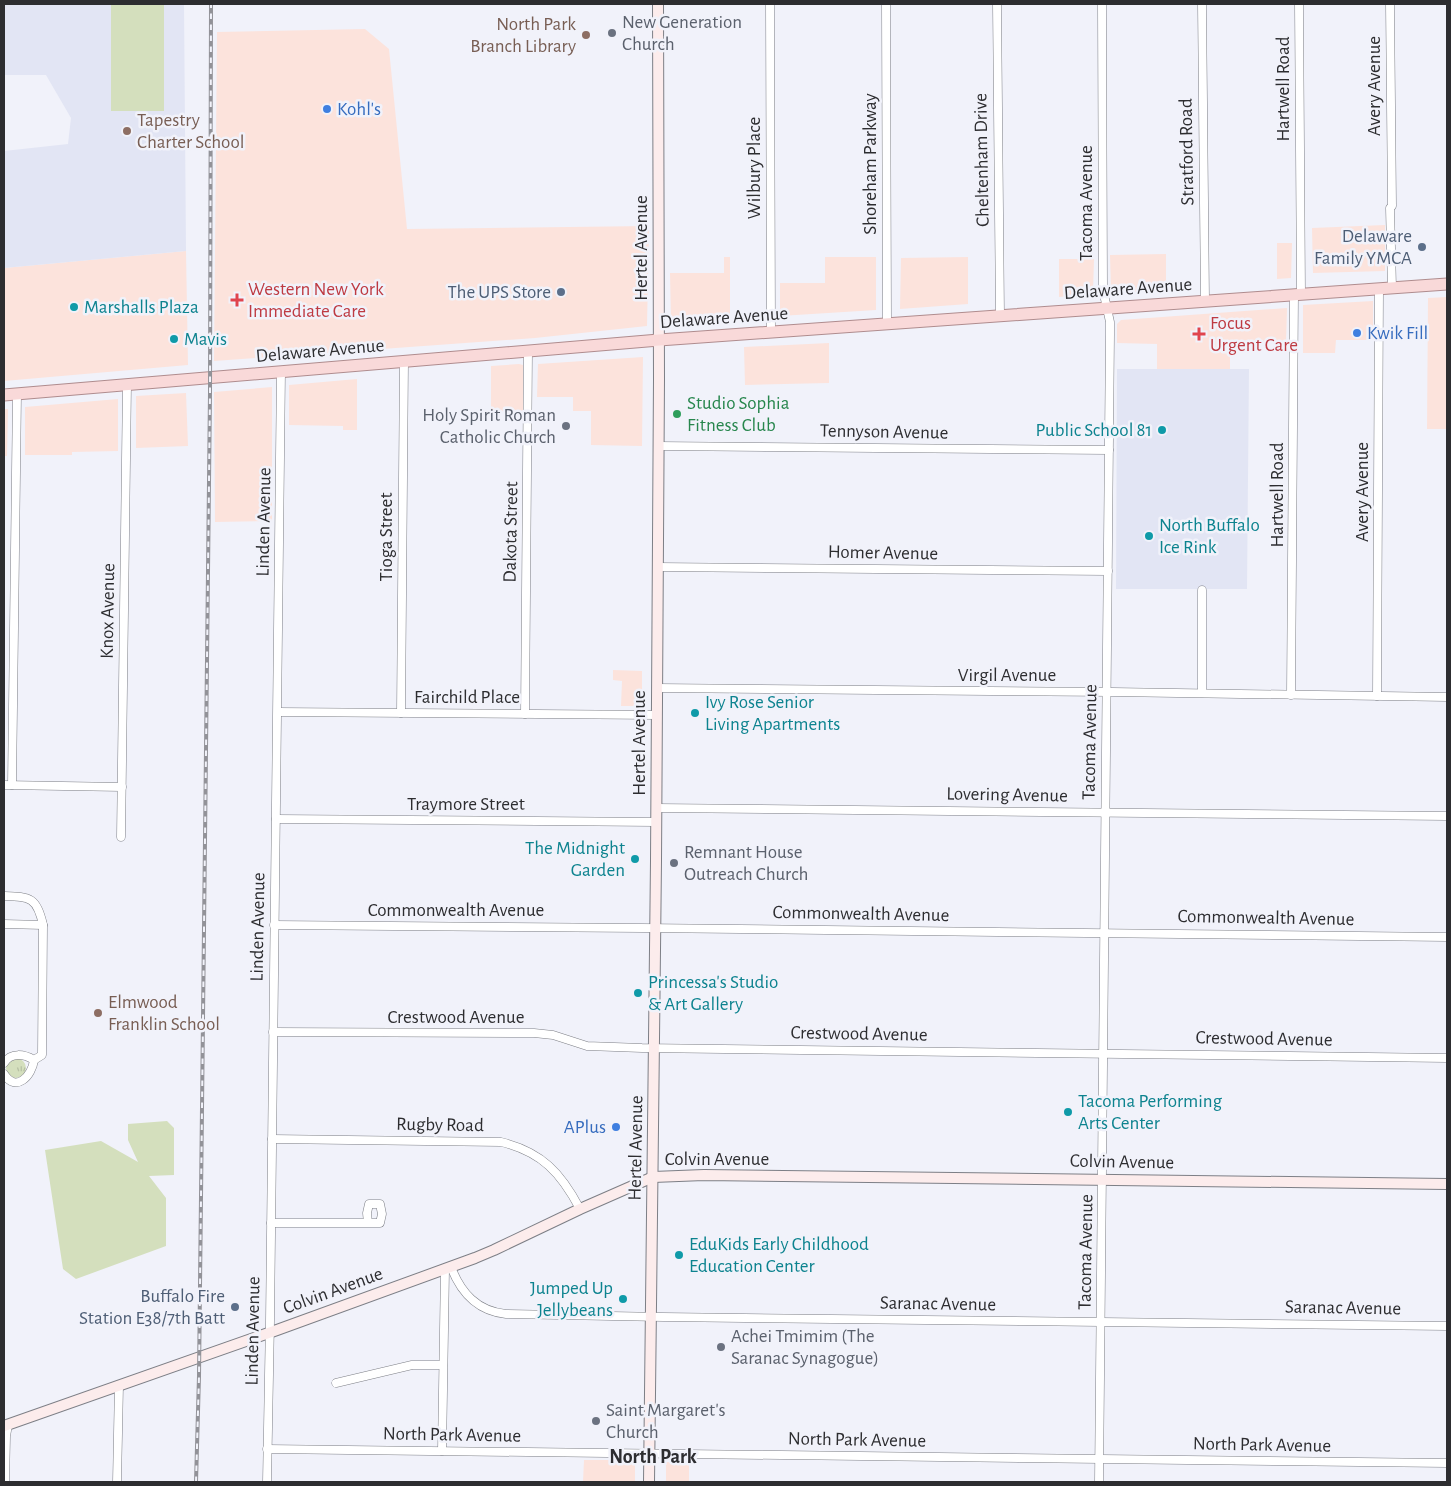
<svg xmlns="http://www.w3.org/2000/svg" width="1451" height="1486" viewBox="0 0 1451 1486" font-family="'Alegreya Sans',sans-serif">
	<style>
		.commercial { fill: #fce3dc }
		.built { fill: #e2e5f4 }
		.grass { fill: url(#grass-tufts) }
		.park { fill: #d4dfbd }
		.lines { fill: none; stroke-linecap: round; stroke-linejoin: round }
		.street-casing { stroke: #7d7f86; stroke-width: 9 }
		.secondary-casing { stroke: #7d7f86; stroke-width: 12 }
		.primary-casing { stroke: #af8c8e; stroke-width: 13 }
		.street { stroke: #fff; stroke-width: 8 }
		.secondary { stroke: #fcecec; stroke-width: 10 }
		.primary { stroke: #f9d9d9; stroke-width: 11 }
		.rail-casing { stroke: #929298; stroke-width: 4 }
		.rail { stroke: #f1f2fa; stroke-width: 2; stroke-dasharray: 5.5; stroke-linecap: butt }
		.worship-dot { fill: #6b7280; stroke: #f1f2fa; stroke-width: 2 }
		.education-dot { fill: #8d6e63; stroke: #f1f2fa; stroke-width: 2 }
		.shop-dot { fill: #3f7fe0; stroke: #f1f2fa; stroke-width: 2 }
		.service-dot { fill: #5c6f8a; stroke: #f1f2fa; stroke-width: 2 }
		.health-dot { fill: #e0444e; stroke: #f1f2fa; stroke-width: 2 }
		.culture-dot { fill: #0f9aa8; stroke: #f1f2fa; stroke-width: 2 }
		.leisure-dot { fill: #2e9e5b; stroke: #f1f2fa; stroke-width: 2 }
		.labels { text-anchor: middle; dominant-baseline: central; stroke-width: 5; stroke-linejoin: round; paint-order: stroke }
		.worship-label { font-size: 19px; fill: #5b616d; stroke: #f1f2fa; text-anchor: start }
		.education-label { font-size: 19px; fill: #785e54; stroke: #f1f2fa; text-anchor: start }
		.street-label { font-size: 19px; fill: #2d2d30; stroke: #f1f2fa }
		.shop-label { font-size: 19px; fill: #366cbe; stroke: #f1f2fa; text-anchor: start }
		.service-label { font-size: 19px; fill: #4e5e75; stroke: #f1f2fa; text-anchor: end }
		.health-label { font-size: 19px; fill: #be3a42; stroke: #f1f2fa; text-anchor: start }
		.culture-label { font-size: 19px; fill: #0d838f; stroke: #f1f2fa; text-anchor: start }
		.leisure-label { font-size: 19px; fill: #27864d; stroke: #f1f2fa; text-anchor: start }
		.neighbourhood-label { font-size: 20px; font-weight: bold; fill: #2d2d30; stroke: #f1f2fa }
	</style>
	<defs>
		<pattern id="grass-tufts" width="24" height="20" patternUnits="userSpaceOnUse" patternTransform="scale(1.25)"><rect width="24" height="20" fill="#d4dfbd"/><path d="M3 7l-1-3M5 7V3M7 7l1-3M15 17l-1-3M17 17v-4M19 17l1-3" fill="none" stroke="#b6c0a3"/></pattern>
	</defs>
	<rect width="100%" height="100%" fill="#f1f2fa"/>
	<g class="commercial">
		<path d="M365,29L389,49L407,229L649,226L647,326L535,338L214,361L217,32Z"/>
		<path d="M1385,225V271L1313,273L1312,228Z"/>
		<path d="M1277,243H1292L1291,278L1277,279Z"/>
		<path d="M186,251L188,365L4,381V268Z"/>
		<path d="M1166,254V292H1115L1111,290L1110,255Z"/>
		<path d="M724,257H730V321L677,325L673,324L671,321L670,273H724Z"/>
		<path d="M825,257H876V310L780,316V283H825Z"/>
		<path d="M968,257V304L900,309L901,258Z"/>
		<path d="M1059,259H1094L1093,292L1091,294L1059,297Z"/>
		<path d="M1447,297V429H1427L1428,298Z"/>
		<path d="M1373,301V340H1336L1335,353H1303V305Z"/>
		<path d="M1287,308L1286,342H1249V353H1230V369H1157V344L1117,343V324L1121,320Z"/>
		<path d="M829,343V383L745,385L744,347Z"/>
		<path d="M643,357L642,446L591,445V411H573V397H537L538,364Z"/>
		<path d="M519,364L523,365V412L491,411V366Z"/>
		<path d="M357,379V430H343V426L289,425V385Z"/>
		<path d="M272,387V521L215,522L214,392Z"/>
		<path d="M186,393L188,446L136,448V396Z"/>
		<path d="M118,399V451L72,452V455H25V407Z"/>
		<path d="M4,409H8L7,456H4Z"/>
		<path d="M613,670L642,671V706H621L622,681L613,680Z"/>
		<path d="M584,1460H635V1482H583Z"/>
		<path d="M666,1462L689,1463V1482H666Z"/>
	</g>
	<g class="built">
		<path d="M4,4H184L186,251L4,268V151L68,144L71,118L46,75H4Z"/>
		<path d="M1117,369H1249L1247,589H1116Z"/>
	</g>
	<circle class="grass" cx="16" cy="1068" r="10"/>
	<g class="park">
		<rect x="111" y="4" width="53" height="107"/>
		<path d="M167,1121L174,1128V1175L149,1176L166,1198V1246L76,1279L63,1269L45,1150L101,1141L138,1162L128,1140V1124Z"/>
	</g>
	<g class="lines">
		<defs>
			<g id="street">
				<path d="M770,4L771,332"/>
				<path d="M886,4L887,324"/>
				<path d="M997,4L1000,316"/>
				<path d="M1202,4L1205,301"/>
				<path d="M1299,4L1301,294"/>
				<path d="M1390,4L1392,206L1390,208L1392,288"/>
				<path d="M658,446L1109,450"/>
				<path d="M658,567L1108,571"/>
				<path d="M1202,590V693"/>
				<path d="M657,688L1113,692L1447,697"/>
				<path d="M1291,695L1294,294"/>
				<path d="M1377,696L1379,289"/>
				<path d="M278,712L657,715"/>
				<path d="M401,713L404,361"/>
				<path d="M525,714L528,351"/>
				<path d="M4,785L122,787"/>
				<path d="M12,785L17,394"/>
				<path d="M656,808L1447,816"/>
				<path d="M276,819L656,822"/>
				<path d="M121,837L127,384"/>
				<path d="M4,896C30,897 37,897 43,925L42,1055L34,1060"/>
				<path d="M4,924L43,925"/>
				<path d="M274,925L642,928L1447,937"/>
				<path d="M273,1032L534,1033L553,1035L587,1046L642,1048L1447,1058"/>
				<path d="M4,1063C11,1052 24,1054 34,1060C32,1076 16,1093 4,1074"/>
				<path d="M272,1139L501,1142C542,1152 561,1173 580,1209"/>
				<path d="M271,1223H380L382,1214L380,1204H369L367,1213L368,1223"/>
				<path d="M451,1267C461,1293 477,1311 506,1314L663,1317L1447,1326"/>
				<path d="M336,1383L412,1365H443"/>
				<path d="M267,1449L1447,1463"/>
				<path d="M442,1451L445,1269"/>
				<path d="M5,1482L6,1436L8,1425"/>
				<path d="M117,1482L119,1385"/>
				<path d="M267,1482L270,1321L281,371"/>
				<path d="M1099,1482L1110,334V322L1103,290L1102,4"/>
			</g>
			<g id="secondary">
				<path d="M4,1426L277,1330L475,1258L494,1250L580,1209L653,1177L704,1175L1447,1184"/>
				<path d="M649,1482L656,861L659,379L658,4"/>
			</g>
			<path id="primary" d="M4,395L659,340L1447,284"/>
		</defs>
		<use href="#street" class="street-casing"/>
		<use href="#secondary" class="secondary-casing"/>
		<use href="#primary" class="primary-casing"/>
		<use href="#street" class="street"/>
		<use href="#secondary" class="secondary"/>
		<use href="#primary" class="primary"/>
		<defs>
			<path id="rail" d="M196,1482L199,1376L210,393L211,4"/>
		</defs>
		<use href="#rail" class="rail-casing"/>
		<use href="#rail" class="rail"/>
	</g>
	<g class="worship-dot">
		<circle cx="612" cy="33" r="5"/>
		<circle cx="566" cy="426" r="5"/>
		<circle cx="674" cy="863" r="5"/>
		<circle cx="721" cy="1347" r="5"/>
		<circle cx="596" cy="1421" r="5"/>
	</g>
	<g class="education-dot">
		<circle cx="586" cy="35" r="5"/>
		<circle cx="127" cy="131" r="5"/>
		<circle cx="98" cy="1013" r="5"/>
	</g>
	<g class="shop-dot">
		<circle cx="327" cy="109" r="5"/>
		<circle cx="1357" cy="333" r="5"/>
		<circle cx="616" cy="1127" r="5"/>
	</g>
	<g class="service-dot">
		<circle cx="1422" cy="247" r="5"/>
		<circle cx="561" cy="292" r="5"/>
		<circle cx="235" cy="1307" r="5"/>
	</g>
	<g class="health-dot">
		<path d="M234.5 292.5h5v5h5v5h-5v5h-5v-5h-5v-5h5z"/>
		<path d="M1196.5 326.5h5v5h5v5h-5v5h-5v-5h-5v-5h5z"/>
	</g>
	<g class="culture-dot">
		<circle cx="74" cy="307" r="5"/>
		<circle cx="174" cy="339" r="5"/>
		<circle cx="1162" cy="430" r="5"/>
		<circle cx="1149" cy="536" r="5"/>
		<circle cx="695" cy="713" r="5"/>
		<circle cx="635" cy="859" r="5"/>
		<circle cx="638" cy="993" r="5"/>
		<circle cx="1068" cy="1112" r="5"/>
		<circle cx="679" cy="1255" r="5"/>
		<circle cx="623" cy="1299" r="5"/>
	</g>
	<circle class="leisure-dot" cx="677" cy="414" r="5"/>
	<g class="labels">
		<g class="worship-label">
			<text x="622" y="22">New Generation<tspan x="622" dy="22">Church</tspan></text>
			<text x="556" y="415" text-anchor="end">Holy Spirit Roman<tspan x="556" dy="22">Catholic Church</tspan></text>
			<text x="684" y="852">Remnant House<tspan x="684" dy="22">Outreach Church</tspan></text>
			<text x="731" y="1336">Achei Tmimim (The<tspan x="731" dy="22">Saranac Synagogue)</tspan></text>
			<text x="606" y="1410">Saint Margaret's<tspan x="606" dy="22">Church</tspan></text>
		</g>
		<g class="education-label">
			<text x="576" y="24" text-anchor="end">North Park<tspan x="576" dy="22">Branch Library</tspan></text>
			<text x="137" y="120">Tapestry<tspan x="137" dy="22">Charter School</tspan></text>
			<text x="108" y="1002">Elmwood<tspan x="108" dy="22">Franklin School</tspan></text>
		</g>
		<g class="street-label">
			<text transform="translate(1374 86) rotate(-90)">Avery Avenue</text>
			<text transform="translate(1283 89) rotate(-90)">Hartwell Road</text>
			<text transform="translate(1187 152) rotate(-91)">Stratford Road</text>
			<text transform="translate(982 160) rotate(-91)">Cheltenham Drive</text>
			<text transform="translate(870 164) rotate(-90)">Shoreham Parkway</text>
			<text transform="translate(754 168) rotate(-90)">Wilbury Place</text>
			<text transform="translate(1086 203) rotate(-90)">Tacoma Avenue</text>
			<text transform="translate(641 248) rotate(-90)">Hertel Avenue</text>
			<text transform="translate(1128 289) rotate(-4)">Delaware Avenue</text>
			<text transform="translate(724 318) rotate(-4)">Delaware Avenue</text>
			<text transform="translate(320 351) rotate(-5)">Delaware Avenue</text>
			<text transform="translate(884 432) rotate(1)">Tennyson Avenue</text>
			<text transform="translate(1362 492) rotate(-90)">Avery Avenue</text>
			<text transform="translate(1277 495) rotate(-90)">Hartwell Road</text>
			<text transform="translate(264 522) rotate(-89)">Linden Avenue</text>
			<text transform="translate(511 532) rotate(-89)">Dakota Street</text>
			<text transform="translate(386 537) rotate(-90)">Tioga Street</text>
			<text transform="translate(883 553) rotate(1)">Homer Avenue</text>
			<text transform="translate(108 611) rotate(-89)">Knox Avenue</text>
			<text x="1007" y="675">Virgil Avenue</text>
			<text x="467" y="697">Fairchild Place</text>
			<text transform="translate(1090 742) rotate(-89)">Tacoma Avenue</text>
			<text transform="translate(639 743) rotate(-90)">Hertel Avenue</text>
			<text transform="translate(1007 795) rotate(1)">Lovering Avenue</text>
			<text x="466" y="804">Traymore Street</text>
			<text x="456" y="910">Commonwealth Avenue</text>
			<text transform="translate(861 914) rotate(1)">Commonwealth Avenue</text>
			<text transform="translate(1266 918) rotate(1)">Commonwealth Avenue</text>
			<text transform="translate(258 927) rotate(-89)">Linden Avenue</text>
			<text x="456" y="1017">Crestwood Avenue</text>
			<text transform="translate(859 1034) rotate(1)">Crestwood Avenue</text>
			<text transform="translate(1264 1039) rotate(1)">Crestwood Avenue</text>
			<text transform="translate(440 1125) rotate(1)">Rugby Road</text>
			<text transform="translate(636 1148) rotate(-89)">Hertel Avenue</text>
			<text x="717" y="1159">Colvin Avenue</text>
			<text transform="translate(1122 1162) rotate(1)">Colvin Avenue</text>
			<text transform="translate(1086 1252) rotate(-89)">Tacoma Avenue</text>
			<text transform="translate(333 1291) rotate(-20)">Colvin Avenue</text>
			<text transform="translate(938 1304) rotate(1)">Saranac Avenue</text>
			<text transform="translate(1343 1308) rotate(1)">Saranac Avenue</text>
			<text transform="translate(253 1331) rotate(-89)">Linden Avenue</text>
			<text transform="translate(452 1435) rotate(1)">North Park Avenue</text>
			<text transform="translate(857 1440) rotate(1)">North Park Avenue</text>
			<text transform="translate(1262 1445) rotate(1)">North Park Avenue</text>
		</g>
		<g class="shop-label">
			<text x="337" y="109">Kohl's</text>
			<text x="1367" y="333">Kwik Fill</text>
			<text x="606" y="1127" text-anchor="end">APlus</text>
		</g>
		<g class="service-label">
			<text x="1412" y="236">Delaware<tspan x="1412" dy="22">Family YMCA</tspan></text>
			<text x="551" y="292">The UPS Store</text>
			<text x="225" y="1296">Buffalo Fire<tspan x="225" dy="22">Station E38/7th Batt</tspan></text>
		</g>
		<g class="health-label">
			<text x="248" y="289">Western New York<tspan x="248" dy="22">Immediate Care</tspan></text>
			<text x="1210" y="323">Focus<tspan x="1210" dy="22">Urgent Care</tspan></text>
		</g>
		<g class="culture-label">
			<text x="84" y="307">Marshalls Plaza</text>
			<text x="184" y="339">Mavis</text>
			<text x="1152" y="430" text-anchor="end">Public School 81</text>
			<text x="1159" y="525">North Buffalo<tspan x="1159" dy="22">Ice Rink</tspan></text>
			<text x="705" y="702">Ivy Rose Senior<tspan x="705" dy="22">Living Apartments</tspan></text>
			<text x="625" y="848" text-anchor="end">The Midnight<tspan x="625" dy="22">Garden</tspan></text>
			<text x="648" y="982">Princessa's Studio<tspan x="648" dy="22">&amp; Art Gallery</tspan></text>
			<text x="1078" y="1101">Tacoma Performing<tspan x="1078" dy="22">Arts Center</tspan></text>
			<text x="689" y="1244">EduKids Early Childhood<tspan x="689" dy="22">Education Center</tspan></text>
			<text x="613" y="1288" text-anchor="end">Jumped Up<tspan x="613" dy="22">Jellybeans</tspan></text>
		</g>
		<g class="leisure-label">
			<text x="687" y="403">Studio Sophia<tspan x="687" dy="22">Fitness Club</tspan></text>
		</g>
		<g class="neighbourhood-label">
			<text x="653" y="1457">North Park</text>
		</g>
	</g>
	<rect width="1451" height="1486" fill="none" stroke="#2d2d30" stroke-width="10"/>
</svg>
